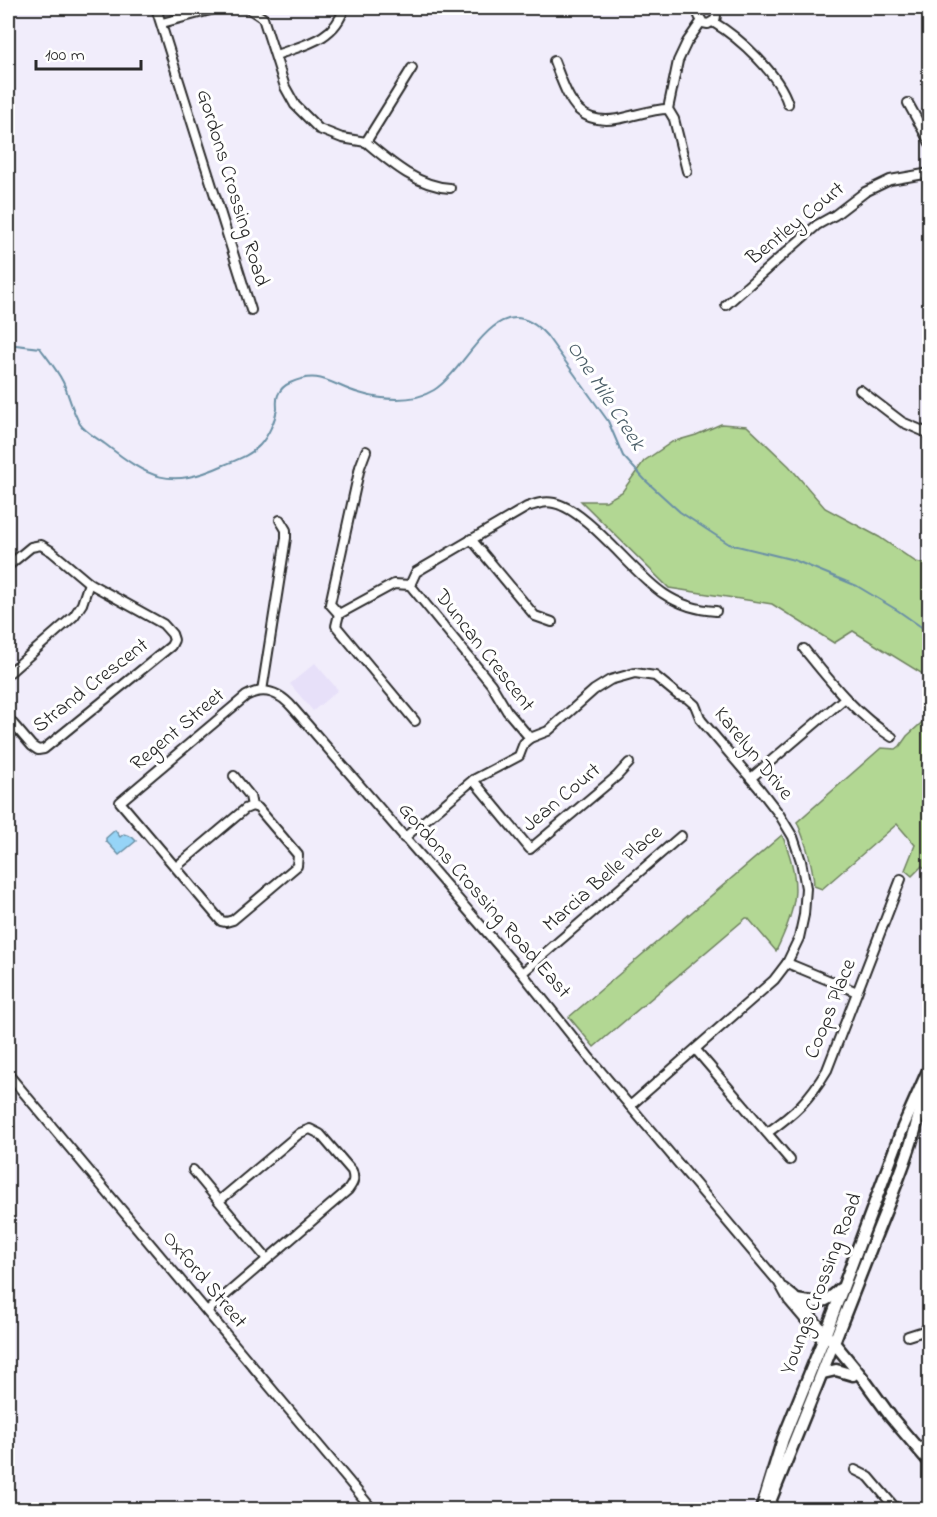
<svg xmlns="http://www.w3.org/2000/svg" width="937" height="1517" viewBox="0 0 937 1517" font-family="'Indie Flower',sans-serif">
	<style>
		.built { fill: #e7e0f9 }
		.green { fill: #b2d793; stroke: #6e815f; stroke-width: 1.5 }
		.water { fill: #96d4f7; stroke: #6b90a5; stroke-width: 1.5 }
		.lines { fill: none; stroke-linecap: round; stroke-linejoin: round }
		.stream { stroke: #6b90a5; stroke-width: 2 }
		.minor-casing { stroke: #2b2b2b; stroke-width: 12 }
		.secondary-casing { stroke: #2b2b2b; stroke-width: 15 }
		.minor { stroke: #fff; stroke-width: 8 }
		.secondary { stroke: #fff; stroke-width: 10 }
		.labels { text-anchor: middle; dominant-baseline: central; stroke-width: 6; stroke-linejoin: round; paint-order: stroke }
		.street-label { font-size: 21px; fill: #2b2b2b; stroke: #fff }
		.water-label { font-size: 22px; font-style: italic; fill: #4b5e68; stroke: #fff }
	</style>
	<rect width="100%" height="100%" fill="#f1edfb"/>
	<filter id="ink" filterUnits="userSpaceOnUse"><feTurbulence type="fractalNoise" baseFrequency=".0167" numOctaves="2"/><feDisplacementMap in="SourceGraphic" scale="12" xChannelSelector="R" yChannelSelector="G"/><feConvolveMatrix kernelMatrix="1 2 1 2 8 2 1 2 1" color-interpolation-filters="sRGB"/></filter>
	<g filter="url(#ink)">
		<path class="built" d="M315,663L338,690L313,711L290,684Z"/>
		<g class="green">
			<path d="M721,424L747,426L789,466L825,508L879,537L916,562L929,565V678L853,631L834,643L772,604L669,588L581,501H606L622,492L644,461L672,442L696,435Z"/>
			<path d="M929,716V872L922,866L912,876L905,870L915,845L897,824L822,889L814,886C813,863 806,843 797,822L881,748L896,749L900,746L907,736Z"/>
			<path d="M782,835C802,882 798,906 776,951L748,918H746L594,1047L569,1017Z"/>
		</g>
		<path class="water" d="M115,830L120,837L124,834L132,837L136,841L119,855L106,841V838Z"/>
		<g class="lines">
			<path class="stream" d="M8,344L40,348C48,359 57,370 63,382C69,395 72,411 80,424C85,432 97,438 105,444C149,478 169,490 224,465C236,460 251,455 260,445C268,436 275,421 277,409C277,405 276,399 278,395C280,390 285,385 290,383C320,369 331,385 359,393C381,400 413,403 434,390C470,367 498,281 547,336L608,421L623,456L646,481L680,512L729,544L794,560L857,586L897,610L930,633"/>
			<defs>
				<g id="minor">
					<path d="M156,8L251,310"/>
					<path d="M248,8L263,18L285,87L295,105L319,129L342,138L366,142L412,68"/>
					<path d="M704,8L700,11L699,16L703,23L708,24L715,20C717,15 716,10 710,8"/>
					<path d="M713,22C740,38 779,74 788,104"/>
					<path d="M162,23L218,8"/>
					<path d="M276,55C303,45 335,40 344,8"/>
					<path d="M554,61C569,100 577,130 627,117C640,114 654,109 668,109"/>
					<path d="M908,103L930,143"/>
					<path d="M366,142C390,162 417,186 450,188"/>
					<path d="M687,171L674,119L668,109L678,61L687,42L701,22"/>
					<path d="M726,305L817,225L835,215L865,192L890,180L930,173"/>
					<path d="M860,390L902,422L930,434"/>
					<path d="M471,539L535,616L552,622"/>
					<path d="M8,566L31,547L41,545L51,551L89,583L163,624L172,634L174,640L171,646L44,749L38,750L32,746L8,718"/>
					<path d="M410,585L491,684L507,711L530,738"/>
					<path d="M339,614L394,584L410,585L416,572L527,507C536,504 544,501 554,503C588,510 633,574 664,594C679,604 698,610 716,611"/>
					<path d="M339,614L330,604L360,467L366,451"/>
					<path d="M339,614L336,626L415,721"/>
					<path d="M804,649C830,681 856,715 892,737"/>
					<path d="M8,674L74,616L82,604L89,583"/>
					<path d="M262,691L286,538V530L280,520"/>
					<path d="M234,776L250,796L252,806"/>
					<path d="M751,778L845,698"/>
					<path d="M473,780L530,849L617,776L629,763"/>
					<path d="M404,838L473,780L519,756L524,743L530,738L548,731L594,690L610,680L635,673L655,676L678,695L687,698L695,705L701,720L759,788L779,814L793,837L801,861L806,888L804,915L799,938L787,963L774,980L630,1106"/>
					<path d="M176,867L245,809L252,806L258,808L298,855L297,866L233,920L226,922L221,921L120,802L246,696C265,686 280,693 293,708L522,973L588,1056L779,1283L789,1301L823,1341"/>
					<path d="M787,963L857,992"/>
					<path d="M522,973L681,836"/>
					<path d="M696,1050L790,1160"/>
					<path d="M8,1074L373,1510"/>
					<path d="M767,1133C795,1113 809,1100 827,1070L901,879"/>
					<path d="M193,1170L267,1259"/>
					<path d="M784,1288L794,1296L826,1333"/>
					<path d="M207,1311L348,1190C353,1183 355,1180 352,1171L320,1134L310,1129L300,1133L219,1201"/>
					<path d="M908,1336L930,1329"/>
					<path d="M919,1449L930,1440"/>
					<path d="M855,1470L869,1477L897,1510"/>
				</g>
				<g id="secondary">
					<path d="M797,1300C817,1303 825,1305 840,1289"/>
					<path d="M830,1338L862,1377L891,1417L930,1463"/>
					<path d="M823,1373L836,1370L853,1375"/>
					<path d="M769,1504C805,1416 840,1328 874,1240C894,1189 918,1137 925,1083"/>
					<path d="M761,1510L783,1439L826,1333L903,1127L930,1066"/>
				</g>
			</defs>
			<use href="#minor" class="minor-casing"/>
			<use href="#secondary" class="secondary-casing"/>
			<use href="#minor" class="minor"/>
			<use href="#secondary" class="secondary"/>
		</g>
	</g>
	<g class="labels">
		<g class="street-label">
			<text transform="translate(232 188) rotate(73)">Gordons Crossing Road</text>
			<text transform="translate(796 224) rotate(-39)">Bentley Court</text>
			<text transform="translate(484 651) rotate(52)">Duncan Crescent</text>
			<text transform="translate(91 686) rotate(-38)">Strand Crescent</text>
			<text transform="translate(178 730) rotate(-40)">Regent Street</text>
			<text transform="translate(753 754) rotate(51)">Karelyn Drive</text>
			<text transform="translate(562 798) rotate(-40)">Jean Court</text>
			<text transform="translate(603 879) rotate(-41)">Marcia Belle Place</text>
			<text transform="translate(484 901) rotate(49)">Gordons Crossing Road East</text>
			<text transform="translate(831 1009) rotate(-68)">Coops Place</text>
			<text transform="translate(204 1280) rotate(50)">Oxford Street</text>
			<text transform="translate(822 1284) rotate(-69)">Youngs Crossing Road</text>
		</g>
		<g class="water-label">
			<text transform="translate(605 396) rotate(57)">One Mile Creek</text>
		</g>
	</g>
	<rect width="937" height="1517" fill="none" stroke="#fff" stroke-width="30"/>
	<rect x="15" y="15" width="907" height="1487" fill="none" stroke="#2b2b2b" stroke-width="2" filter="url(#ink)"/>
	<path d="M36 60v9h105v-9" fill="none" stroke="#2b2b2b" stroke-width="3"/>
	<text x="45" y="60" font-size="18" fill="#2b2b2b" stroke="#ffffff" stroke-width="4.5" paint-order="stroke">100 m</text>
</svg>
